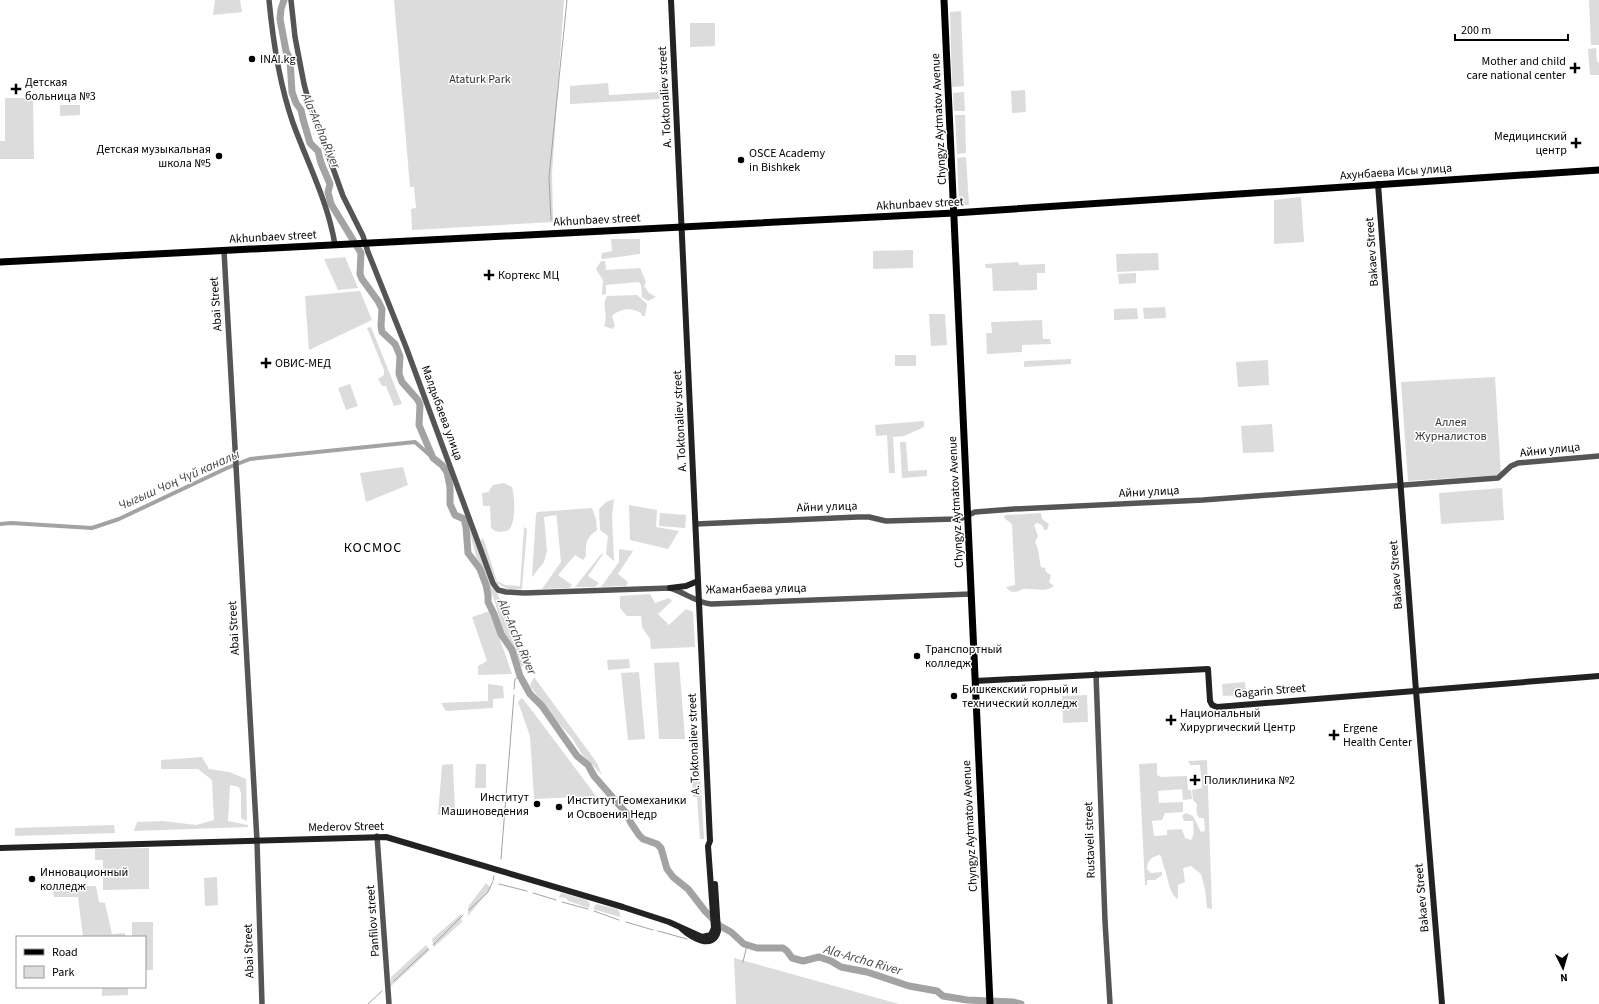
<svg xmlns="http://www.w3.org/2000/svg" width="1599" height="1004" viewBox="0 0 1599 1004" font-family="'Source Sans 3',sans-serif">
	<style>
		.green { fill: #dcdcdc }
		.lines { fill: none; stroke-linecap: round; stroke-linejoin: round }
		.stream { stroke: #a3a3a3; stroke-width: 1 }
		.canal { stroke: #a3a3a3; stroke-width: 4 }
		.river { stroke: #a3a3a3; stroke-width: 7 }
		.tertiary { stroke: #555; stroke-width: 5.5 }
		.secondary { stroke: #222; stroke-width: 6 }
		.primary { stroke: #000; stroke-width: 7 }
		.poi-dot { fill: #000; stroke: #fff; stroke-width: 1.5 }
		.labels { text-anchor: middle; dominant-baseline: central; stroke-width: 3; stroke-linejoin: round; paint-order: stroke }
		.poi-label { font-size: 12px; fill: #000; stroke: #fff; text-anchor: start }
		.park-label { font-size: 12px; fill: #333; stroke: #fff }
		.street-label { font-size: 12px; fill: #000; stroke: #fff }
		.water-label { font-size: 13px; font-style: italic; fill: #444; stroke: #fff }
		.quarter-label { font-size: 14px; letter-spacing: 1px; fill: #000; stroke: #fff }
	</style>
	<rect width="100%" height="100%" fill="#fff"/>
	<g class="green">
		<path d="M215,0H240L242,12L213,15Z"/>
		<path d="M394,0H564L552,173L553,222L412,230L411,209L416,208L414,187H410Z"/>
		<path d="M1589,0H1599V45H1591Z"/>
		<path d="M961,11L964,86L952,87L950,12Z"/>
		<path d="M690,23H715V46L690,47Z"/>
		<path d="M1596,48L1597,61L1599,63V75H1590L1588,49Z"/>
		<path d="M608,83L609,95L659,92L660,99L570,104V86Z"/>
		<path d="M1025,90L1026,112L1012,113L1011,91Z"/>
		<path d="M964,92L965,111H954L953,93Z"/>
		<path d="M5,98H33L34,159H0V141H5Z"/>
		<path d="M60,105H80V115L60,116Z"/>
		<path d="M955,115H965L966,153L957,154Z"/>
		<path d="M966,157L969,205H959L957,158Z"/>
		<path d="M1301,197L1304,242L1274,244V200Z"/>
		<path d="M611,239H640V254L603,259L601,258L602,253L612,251Z"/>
		<path d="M913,250V268L873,269V251Z"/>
		<path d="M1158,253L1159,270L1117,272L1116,254Z"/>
		<path d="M345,257L358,288L338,290L324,259Z"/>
		<path d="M601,261H605L606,270L640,268L646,282L644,286L649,293L656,297L648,301L642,297L641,285L639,282L606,285V294L602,295L603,280L596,269Z"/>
		<path d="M1018,262L1019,265L1045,264V273H1037V290L993,291L992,268H986L985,264Z"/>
		<path d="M1136,273V283L1119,284L1118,274Z"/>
		<path d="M360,291L372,320L309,350L305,296Z"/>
		<path d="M637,295L647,304L645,316H642L641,313C632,307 620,308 612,316L615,326L612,329L604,326C609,315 601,307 607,296Z"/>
		<path d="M1165,307L1166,318L1144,319L1143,308Z"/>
		<path d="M1137,308L1138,319L1114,320V309Z"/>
		<path d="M929,314H945L947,345L931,346Z"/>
		<path d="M1042,320L1043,339H1050L1051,344L1022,345V352L987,354L986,333H992L991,322Z"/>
		<path d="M371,327L402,404L394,406L386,386H382L378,379L384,375V370L367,328Z"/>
		<rect x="895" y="355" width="21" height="11"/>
		<path d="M1071,359V364L1024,367V362L1025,361Z"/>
		<path d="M1268,360L1269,385L1238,387L1236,362Z"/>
		<path d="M1495,377L1501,475L1408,481L1401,382Z"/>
		<path d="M350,384L358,406L346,410L338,388Z"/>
		<path d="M924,421V427L904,436L893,437L895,473H889L887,435L876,436L875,425Z"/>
		<path d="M1272,424L1274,452L1243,453L1241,426Z"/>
		<path d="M900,442H906L908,471L927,470V476L902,478Z"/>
		<path d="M403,467L408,485L366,502L360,473Z"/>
		<path d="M504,483L512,487C515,497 516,522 509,530C502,532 496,533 491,528L490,506H483L482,493L489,492L490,489L493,485Z"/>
		<path d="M1502,488L1504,520L1441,524L1439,493Z"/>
		<path d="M614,499L612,516L614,561L606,554L608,536L600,530L599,509L606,502Z"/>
		<path d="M629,505L657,510L656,527L679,531L668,549L630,540Z"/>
		<path d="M592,508L596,519L597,530C586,538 586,542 586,556L583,560L575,555L558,575L572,585L569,588L542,589L561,562L556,511V515L544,517L547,551L544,562L532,577L536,514L537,512Z"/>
		<path d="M660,513L686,515L685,528L659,526Z"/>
		<path d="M1041,513L1042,519L1049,524L1047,530H1044L1042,525L1037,523L1034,525L1038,536L1035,542C1039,549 1039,558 1041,567L1045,568L1046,572L1051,575L1049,582L1054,586C1046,593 1033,588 1023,589C1020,590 1017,592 1014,592C1011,592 1008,590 1006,587L1015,585L1012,524L1004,518L1005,515Z"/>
		<path d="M524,527L527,529L522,589H507L497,583L482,547L481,538L484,540L497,581L505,585L520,586Z"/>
		<path d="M471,529L525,661L522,667L518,663L514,651L505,637L494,599L476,556L469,530Z"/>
		<path d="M619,549L633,551L618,574L628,582L626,586L601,587L619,562Z"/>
		<path d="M602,553L603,554L588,576L599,583L595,587H575Z"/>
		<path d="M650,594L655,603L669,598L672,601L658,614L669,625L686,609L693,612L695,647L651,649L650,639L642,627L641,616H627L620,608V596Z"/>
		<path d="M490,611L512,674L478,675V666L487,661L472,617Z"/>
		<path d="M629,659L630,668L608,670L607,660Z"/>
		<path d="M679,662L685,739H659L654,663Z"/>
		<path d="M639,672L645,739L628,740L621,673Z"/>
		<path d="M534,677L597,763L602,775L581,753L572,738L553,717L530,686Z"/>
		<path d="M1245,682L1246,695L1223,696L1222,684Z"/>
		<path d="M488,684L503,686L504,698L493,699V708L446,711L441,703L488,701Z"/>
		<path d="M1087,695L1088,722L1063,723L1062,696Z"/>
		<path d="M522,698L533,712L596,796L534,799L530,736L518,702Z"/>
		<path d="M699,753L704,839H700L697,797H693L691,754Z"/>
		<path d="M202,757L209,769L229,772L246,779L247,821L241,818V793L239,787L230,785L228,821L248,825V827L134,831L137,822L163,821L196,825L214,820L212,780L198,769H161V760Z"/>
		<path d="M1207,760L1212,909L1207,908L1205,889L1201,874L1191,866L1183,868L1185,882L1178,885V899C1169,895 1168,876 1164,867C1162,863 1163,859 1160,855C1152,856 1147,861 1147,869L1151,873L1162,872V875L1155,880H1147V885H1145L1139,764L1157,763V775L1161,777L1187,776L1188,790H1191L1192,799L1183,800L1182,789L1158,791L1159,803L1183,802V812L1165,813L1162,820L1152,821L1154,836L1167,835V830L1182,829L1185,838L1191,840C1195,835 1193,827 1193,821H1184L1182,816L1186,813L1193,816L1201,832L1205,831L1204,818H1199C1196,813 1196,809 1197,804L1193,800L1192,790L1202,788L1200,765H1190L1188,761Z"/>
		<path d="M453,764L455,814L438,815L442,765Z"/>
		<path d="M476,764H486V788H475Z"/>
		<path d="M114,825L115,833L15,836V828Z"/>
		<path d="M149,848V889L103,890V860H95V849Z"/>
		<path d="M217,877L218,905L205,906L204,878Z"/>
		<path d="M486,883L491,888L468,916V907Z"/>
		<path d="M52,886H96L99,902L105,903L112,934L125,933V937H83L78,897H54Z"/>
		<path d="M562,893L587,900L590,904L589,908L568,901L566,898L563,897L559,898L560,894Z"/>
		<path d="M596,904L617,909L620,913V917L593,909Z"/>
		<path d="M461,914L462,922L434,947L432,939Z"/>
		<path d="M132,922H153V970H145V937H132Z"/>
		<path d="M426,945L430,950L390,987L391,977Z"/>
		<path d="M734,958L899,1004H736Z"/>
		<path d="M102,987H128V995L102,996Z"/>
	</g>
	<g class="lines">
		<g class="stream">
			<path d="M551,220L549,177L567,0"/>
			<path d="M514,689L515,679L520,676"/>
			<path d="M501,859L514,695"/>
			<path d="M494,880L493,878L494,876"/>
			<path d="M499,884L527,891"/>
			<path d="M533,893L556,900"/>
			<path d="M562,902L588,909"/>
			<path d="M469,910L488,892L493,881"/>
			<path d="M594,911L619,920"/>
			<path d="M626,922L653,930"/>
			<path d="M658,931L687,939"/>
			<path d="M433,945L463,915"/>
			<path d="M743,962L747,945"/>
			<path d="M394,981L428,949"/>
			<path d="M368,1004L382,991"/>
		</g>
		<path class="canal" d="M0,524L11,523L92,528L119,519L227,468L250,459L415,442L433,458"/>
		<path class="river" d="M284,0L281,9L280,19L286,51L290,59L292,92L296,103L301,110L303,119L310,143L318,151L321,163L330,184L328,192L331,204L361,253L360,274L362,279L378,301L382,309L381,326L382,332L395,344L400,356L399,374L402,382L418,400L420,405L419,425L433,458L442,465L447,472L450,487V504L455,515L464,519L466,527L468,553L480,569L486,585L488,595V602L494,614L501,634L512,650L520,676L530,694L542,706L577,756L588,765L594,776L627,814L631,823L639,835L643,839L657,844L661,848L667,869L673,877L688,889L705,911L720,926L731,932L744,944L757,948H783L787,951L792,958L803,961L819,957L831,961L841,967L867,972L909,986L937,991L943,996L967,1000L1013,1002L1021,1004"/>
		<g class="tertiary">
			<path d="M269,0C273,42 279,83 293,123C308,164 328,202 335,245"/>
			<path d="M291,0L295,37L304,84L308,99L343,196L363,236L368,252L406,347L493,583L498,590L506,592L524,593L670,588C684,592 695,602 711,604L971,594"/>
			<path d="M224,251L257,841L262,1004"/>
			<path d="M696,524L858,517H869L886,521L955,519L962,518L975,512L1014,509L1203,500L1498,478L1511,466L1518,463L1599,456"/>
			<path d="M1096,674L1105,921L1110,1004"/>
			<path d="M377,836L389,1004"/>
		</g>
		<g class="secondary">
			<path d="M1378,184L1416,691L1442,1004"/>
			<path d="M670,588L686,586L698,581"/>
			<path d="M975,681L1208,669L1210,701L1212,705L1217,707L1599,676"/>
			<path d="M0,848L386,837L623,907L669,922L702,937L711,935L714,928L708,846L710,841L706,753L671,0"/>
			<path d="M682,929C691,937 713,951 718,931L715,884"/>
		</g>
		<g class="primary">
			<path d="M944,0L990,1004"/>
			<path d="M0,262L954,213L1599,170"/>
		</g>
	</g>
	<g class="poi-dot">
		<circle cx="252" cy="59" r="4"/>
		<path d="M1573 62h4v4h4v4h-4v4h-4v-4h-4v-4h4z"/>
		<path d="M14 83h4v4h4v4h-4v4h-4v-4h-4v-4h4z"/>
		<path d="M1574 137h4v4h4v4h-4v4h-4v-4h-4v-4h4z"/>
		<circle cx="219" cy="156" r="4"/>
		<circle cx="741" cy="160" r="4"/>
		<path d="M487 269h4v4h4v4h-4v4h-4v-4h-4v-4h4z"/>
		<path d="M264 357h4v4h4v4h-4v4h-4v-4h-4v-4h4z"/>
		<circle cx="917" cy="656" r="4"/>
		<circle cx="954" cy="696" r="4"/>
		<path d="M1169 714h4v4h4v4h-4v4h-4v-4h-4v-4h4z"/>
		<path d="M1332 729h4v4h4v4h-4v4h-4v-4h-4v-4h4z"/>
		<path d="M1193 774h4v4h4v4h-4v4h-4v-4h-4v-4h4z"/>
		<circle cx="537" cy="804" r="4"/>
		<circle cx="559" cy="807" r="4"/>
		<circle cx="32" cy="879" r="4"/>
	</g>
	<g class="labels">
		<g class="poi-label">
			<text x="260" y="59">INAI.kg</text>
			<text x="1566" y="61" text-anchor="end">Mother and child<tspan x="1566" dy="14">care national center</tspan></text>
			<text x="25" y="82">Детская<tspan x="25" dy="14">больница №3</tspan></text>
			<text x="1567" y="136" text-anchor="end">Медицинский<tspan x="1567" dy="14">центр</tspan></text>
			<text x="211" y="149" text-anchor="end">Детская музыкальная<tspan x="211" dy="14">школа №5</tspan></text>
			<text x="749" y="153">OSCE Academy<tspan x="749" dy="14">in Bishkek</tspan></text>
			<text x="498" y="275">Кортекс МЦ</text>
			<text x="275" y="363">ОВИС-МЕД</text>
			<text x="925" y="649">Транспортный<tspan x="925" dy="14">колледж</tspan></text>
			<text x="962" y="689">Бишкекский горный и<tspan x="962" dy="14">технический колледж</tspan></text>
			<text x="1180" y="713">Национальный<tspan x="1180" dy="14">Хирургический Центр</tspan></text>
			<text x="1343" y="728">Ergene<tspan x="1343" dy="14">Health Center</tspan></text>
			<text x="1204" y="780">Поликлиника №2</text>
			<text x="529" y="797" text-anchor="end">Институт<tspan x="529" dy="14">Машиноведения</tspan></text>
			<text x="567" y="800">Институт Геомеханики<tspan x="567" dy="14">и Освоения Недр</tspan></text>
			<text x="40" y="872">Инновационный<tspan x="40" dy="14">колледж</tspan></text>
		</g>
		<g class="park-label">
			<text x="480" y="79">Ataturk Park</text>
			<text x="1451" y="422">Аллея<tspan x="1451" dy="14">Журналистов</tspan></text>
		</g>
		<g class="street-label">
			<text transform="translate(665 97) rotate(-93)">A. Toktonaliev street</text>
			<text transform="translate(939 119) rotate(-93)">Chyngyz Aytmatov Avenue</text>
			<text transform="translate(1396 172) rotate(-4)">Ахунбаева Исы улица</text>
			<text transform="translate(920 204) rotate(-3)">Akhunbaev street</text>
			<text transform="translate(597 220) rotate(-3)">Akhunbaev street</text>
			<text transform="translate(273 237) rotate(-3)">Akhunbaev street</text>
			<text transform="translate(1372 252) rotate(-94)">Bakaev Street</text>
			<text transform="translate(216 304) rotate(-94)">Abai Street</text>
			<text transform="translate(442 413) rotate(70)">Малдыбаева улица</text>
			<text transform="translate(680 421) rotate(-93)">A. Toktonaliev street</text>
			<text transform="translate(1550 450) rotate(-6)">Айни улица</text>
			<text transform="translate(1149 492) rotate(-3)">Айни улица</text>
			<text transform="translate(956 502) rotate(-93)">Chyngyz Aytmatov Avenue</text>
			<text transform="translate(827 507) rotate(-2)">Айни улица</text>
			<text transform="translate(1396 575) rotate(-94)">Bakaev Street</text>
			<text transform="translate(756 589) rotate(-1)">Жаманбаева улица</text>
			<text transform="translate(234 628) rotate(-93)">Abai Street</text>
			<text transform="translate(1270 691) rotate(-5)">Gagarin Street</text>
			<text transform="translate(694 744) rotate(-92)">A. Toktonaliev street</text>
			<text transform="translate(970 826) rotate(-93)">Chyngyz Aytmatov Avenue</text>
			<text transform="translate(346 827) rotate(-1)">Mederov Street</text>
			<text transform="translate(1090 840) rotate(-92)">Rustaveli street</text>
			<text transform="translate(1422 898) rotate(-95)">Bakaev Street</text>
			<text transform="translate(373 921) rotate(-94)">Panfilov street</text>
			<text transform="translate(249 951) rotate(-92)">Abai Street</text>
		</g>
		<g class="water-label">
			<text transform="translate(321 131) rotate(67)">Ala-Archa River</text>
			<text transform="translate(179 480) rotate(-24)">Чыгыш Чоң Чүй каналы</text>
			<text transform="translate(517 637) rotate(67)">Ala-Archa River</text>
			<text transform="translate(863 960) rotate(16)">Ala-Archa River</text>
		</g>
		<g class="quarter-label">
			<text x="373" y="548">КОСМОС</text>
		</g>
	</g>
	<rect x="16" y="936" width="130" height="52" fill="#ffffff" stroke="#999999"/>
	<rect x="24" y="949" width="20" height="6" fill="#000000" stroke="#999999"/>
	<text x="52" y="956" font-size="12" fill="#000000">Road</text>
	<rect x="24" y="966" width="20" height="12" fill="#dcdcdc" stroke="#999999"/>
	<text x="52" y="976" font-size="12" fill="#000000">Park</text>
	<g transform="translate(1563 968) rotate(175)" stroke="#ffffff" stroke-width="3" paint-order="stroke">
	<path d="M0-3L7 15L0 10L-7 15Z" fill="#000000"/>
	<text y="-6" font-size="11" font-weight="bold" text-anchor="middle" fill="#000000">N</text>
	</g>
	<path d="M1455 34v6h113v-6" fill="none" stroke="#000000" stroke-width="2"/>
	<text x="1461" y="34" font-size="12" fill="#000000" stroke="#ffffff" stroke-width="3" paint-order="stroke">200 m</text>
</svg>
